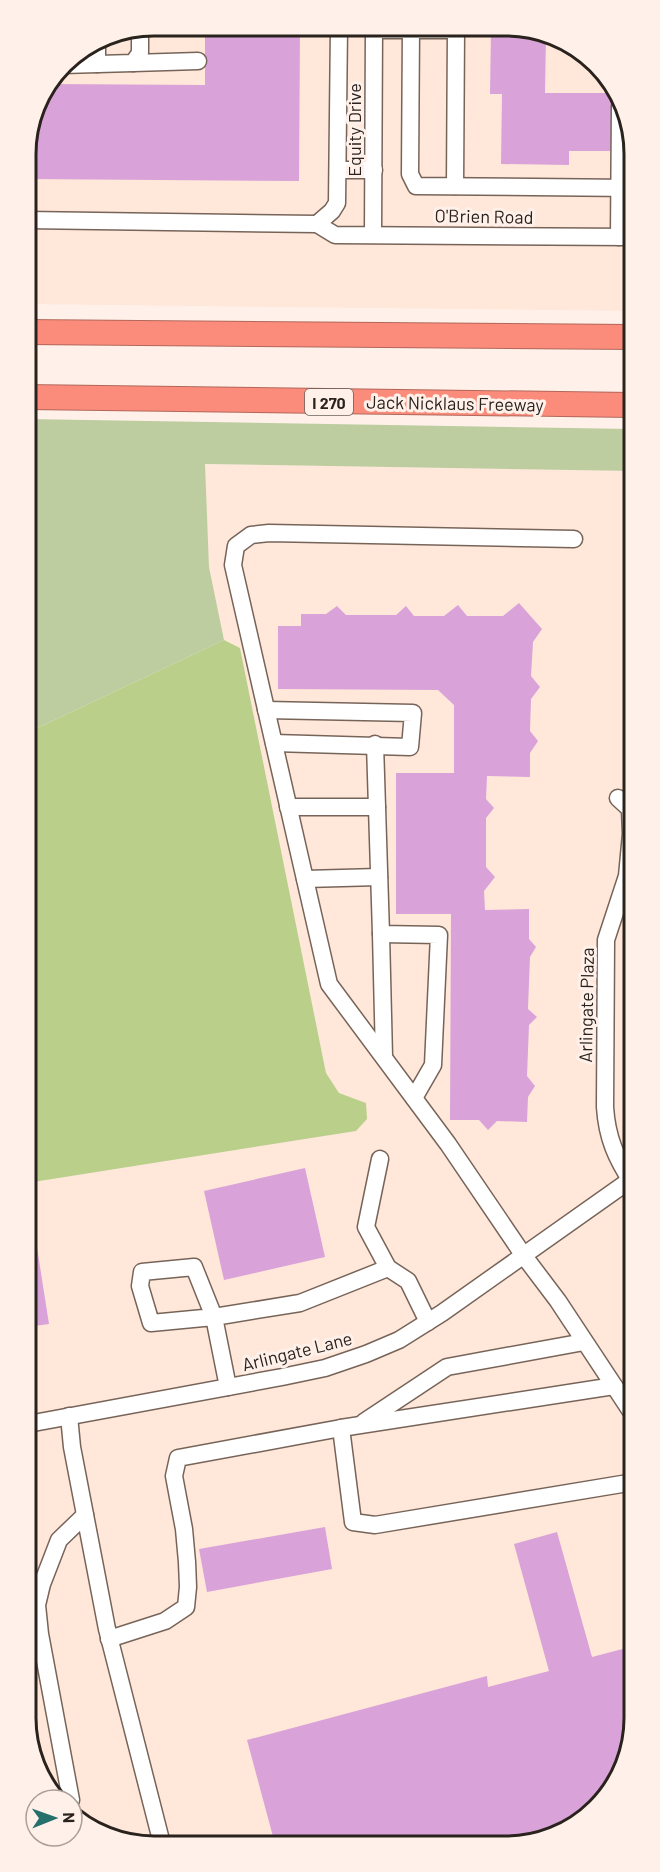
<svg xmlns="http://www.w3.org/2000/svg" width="660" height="1872" viewBox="0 0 660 1872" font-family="Barlow,sans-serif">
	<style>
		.built { fill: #ffe7da }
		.green { fill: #becda0 }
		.forest { fill: #b9cf8a }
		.building { fill: #d9a3d9 }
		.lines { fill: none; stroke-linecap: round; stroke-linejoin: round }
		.minor-casing { stroke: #776459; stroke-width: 19 }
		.highway-casing { stroke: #b2675a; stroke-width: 26 }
		.minor { stroke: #fff; stroke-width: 16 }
		.highway { stroke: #fb8c7b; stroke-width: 24 }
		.labels { text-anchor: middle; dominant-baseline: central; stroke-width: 6; stroke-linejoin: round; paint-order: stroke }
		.shield { fill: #fff1ea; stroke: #6a605a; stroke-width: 1.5 }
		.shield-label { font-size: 16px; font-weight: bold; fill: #2a221d }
		.street-label { font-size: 18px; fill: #2a221d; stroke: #fff1ea }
		.rim { fill: none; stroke: #2a221d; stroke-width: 3 }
	</style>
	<rect width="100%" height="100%" fill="#fff1ea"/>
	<g class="built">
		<path d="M154,26L532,28L597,63L632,128V311L26,304V145L39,97L69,58L105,35Z"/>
		<path d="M204,464L632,471L634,1726L603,1803L532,1844H128L72,1814V1800H58L28,1744L27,1183L356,1131L366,1119V1103L339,1093L326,1073L240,648L224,640L209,567Z"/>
	</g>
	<path class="green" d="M26,419L632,429V471L205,464L209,567L224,640L27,733Z"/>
	<path class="forest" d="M224,640L240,648L326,1073L339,1093L366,1103L367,1119L356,1131L27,1183V733Z"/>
	<g class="building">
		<path d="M205,26H300L299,181L26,179V145L39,97L49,84L205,85Z"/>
		<path d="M491,28H532L546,36L545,93H612L611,151H569V165L501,164L502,94H490Z"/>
		<path d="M519,603L542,629L533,642L531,676L540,687L531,699L530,731L538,741L530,753V777L487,776L486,799L494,808L486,818V867L495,877L484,891L485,910L529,909V939L536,947L530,957L528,1009L537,1017L529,1025L527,1076L535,1086L528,1097L527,1122L497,1121L488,1130L479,1120H450L451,914H396V773H454V705L438,690L278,689V626H301V614H326L337,606L346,615H396L406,606L414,616H444L458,605L467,616H503Z"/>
		<path d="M305,1168L325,1257L224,1280L204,1191Z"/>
		<path d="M30,1203L49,1324L27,1327V1204Z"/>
		<path d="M325,1527L332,1569L207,1592L199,1549Z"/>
		<path d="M557,1532L592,1657L634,1646V1726L603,1803L532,1844H275L247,1740L487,1676L488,1687L549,1671L514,1544Z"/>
	</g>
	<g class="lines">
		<defs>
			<g id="minor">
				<path d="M411,27L410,174L416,186L632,188"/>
				<path d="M374,30H456"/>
				<path d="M133,63L198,61"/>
				<path d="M97,64V40"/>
				<path d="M63,65L133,63L140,53V28"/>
				<path d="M338,170H374"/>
				<path d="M455,186L456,28"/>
				<path d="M26,220L317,224L335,235L632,237"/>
				<path d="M317,224L332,211L337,203L339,27"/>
				<path d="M373,234L374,27"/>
				<path d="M619,237L620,106"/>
				<path d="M574,539L269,533L251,535L236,546L233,565L329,984L448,1144L524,1256L558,1301L634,1416"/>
				<path d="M266,710L413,713L410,747L274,743"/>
				<path d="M375,744L381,934L439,935L433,1065L414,1098"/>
				<path d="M618,798L630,809L631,834L627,876L606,940L605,1107C607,1138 616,1158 633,1184"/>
				<path d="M288,807H377"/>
				<path d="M305,879L379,877"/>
				<path d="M381,934L384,1057"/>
				<path d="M388,1268L408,1281L428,1322"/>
				<path d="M228,1387L214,1317L194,1267L142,1272L140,1286L151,1323L214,1317L300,1303L388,1268L366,1227L380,1159"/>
				<path d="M69,1416L72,1447L107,1629L162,1844"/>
				<path d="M364,1422L447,1367L584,1342"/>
				<path d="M28,1424L282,1377L325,1368L366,1354L399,1340L442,1313L633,1178"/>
				<path d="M341,1428L614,1386"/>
				<path d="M109,1639L165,1621L186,1607L188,1587L187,1562L184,1529L174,1476L178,1458L341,1428L353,1522L375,1525L634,1482"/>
				<path d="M71,1800L40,1634L37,1605L42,1584L59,1540L85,1515"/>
			</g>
			<g id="highway">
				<path d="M26,332L632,337"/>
				<path d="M26,397L632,405"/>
			</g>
		</defs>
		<use href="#minor" class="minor-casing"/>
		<use href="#highway" class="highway-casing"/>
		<use href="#minor" class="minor"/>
		<use href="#highway" class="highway"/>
	</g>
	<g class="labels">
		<rect class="shield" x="305" y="389" width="48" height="26" rx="4.5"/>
		<g class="shield-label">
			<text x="329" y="402">I 270</text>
		</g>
		<g class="street-label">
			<text transform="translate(354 130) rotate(-90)">Equity Drive</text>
			<text transform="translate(484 216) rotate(1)">O'Brien Road</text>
			<text transform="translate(455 403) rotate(1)">Jack Nicklaus Freeway</text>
			<text transform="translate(586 1005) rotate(-89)">Arlingate Plaza</text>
			<text transform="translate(297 1351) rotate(-14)">Arlingate Lane</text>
		</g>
	</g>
	<path d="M0 0H660V1872H0ZM154 36H506A118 118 0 0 1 624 154V1718A118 118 0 0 1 506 1836H154A118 118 0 0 1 36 1718V154A118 118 0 0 1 154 36Z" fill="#fff1ea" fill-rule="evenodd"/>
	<path class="rim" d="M154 36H506A118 118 0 0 1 624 154V1718A118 118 0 0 1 506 1836H154A118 118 0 0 1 36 1718V154A118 118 0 0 1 154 36Z"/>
	<g transform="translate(54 1818) rotate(89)"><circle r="28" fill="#fff1ea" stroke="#aa9e98" stroke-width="1.5"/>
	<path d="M0-4.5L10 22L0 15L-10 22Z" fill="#256f6d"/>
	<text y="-9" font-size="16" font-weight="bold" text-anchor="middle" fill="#2a221d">N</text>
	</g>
</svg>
